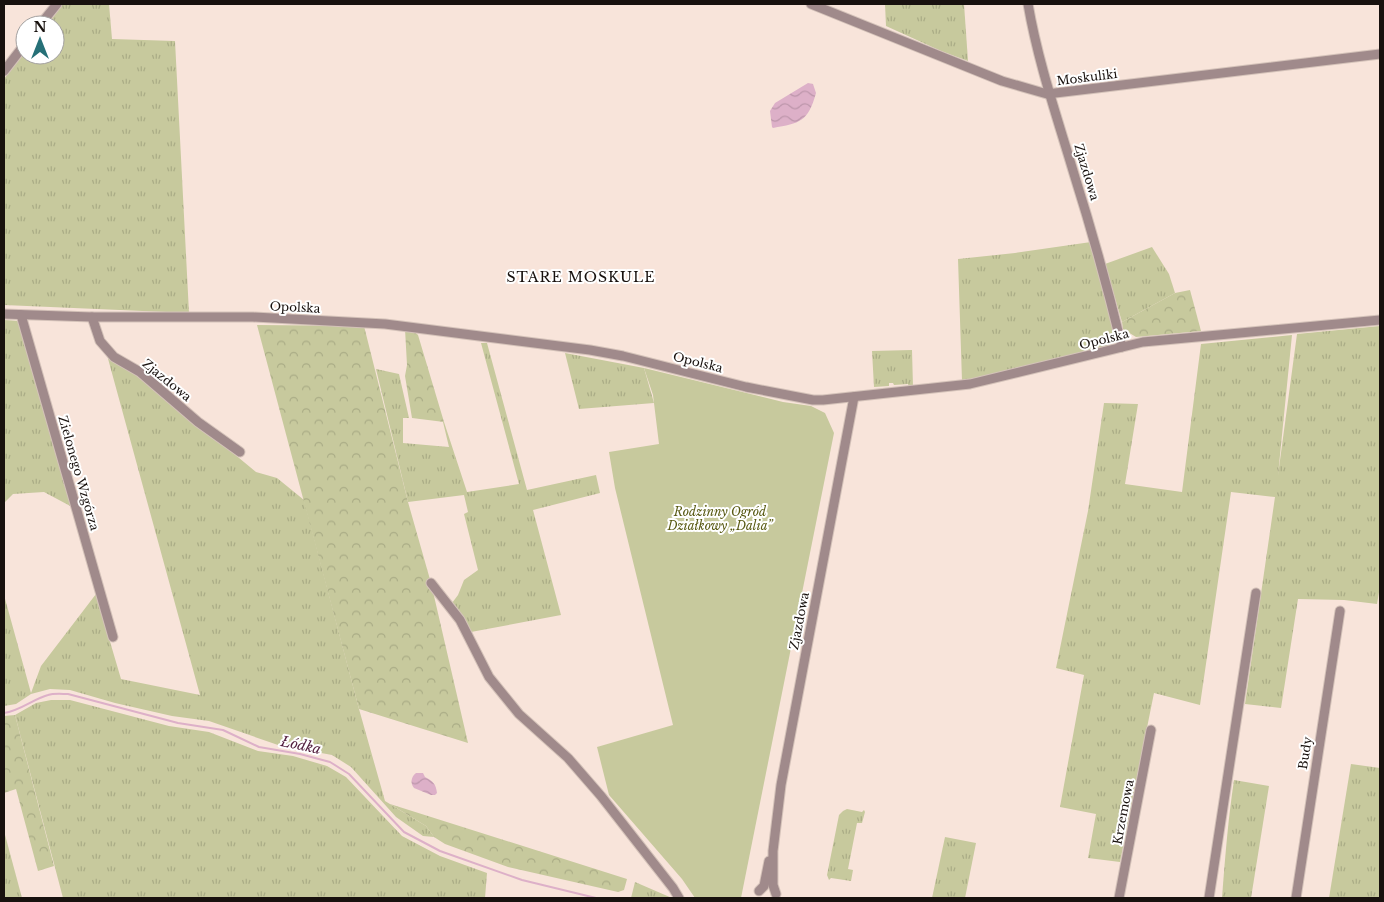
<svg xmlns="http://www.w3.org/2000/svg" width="1384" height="902" viewBox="0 0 1384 902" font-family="'Libre Baskerville',serif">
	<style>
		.grass { fill: url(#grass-tufts) }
		.forest { fill: url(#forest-crowns) }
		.green { fill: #c7c99d }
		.water { fill: url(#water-waves) }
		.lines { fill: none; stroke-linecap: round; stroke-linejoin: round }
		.stream { stroke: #ddb0c8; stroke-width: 2 }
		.minor-casing { stroke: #d4c2b9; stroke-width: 11 }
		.minor { stroke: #a08a8b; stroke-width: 9 }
		.labels { text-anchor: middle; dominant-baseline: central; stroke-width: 4; stroke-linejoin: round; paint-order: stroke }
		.street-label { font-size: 12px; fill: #18110e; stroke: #fff }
		.park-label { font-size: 12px; font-style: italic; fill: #585912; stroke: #fff }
		.neighbourhood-label { font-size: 14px; letter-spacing: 1px; fill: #18110e; stroke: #fff }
		.water-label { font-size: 14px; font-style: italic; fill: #501c3c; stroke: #fff }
	</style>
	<defs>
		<pattern id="grass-tufts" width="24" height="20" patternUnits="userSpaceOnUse" patternTransform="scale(1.25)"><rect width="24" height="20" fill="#c7c99d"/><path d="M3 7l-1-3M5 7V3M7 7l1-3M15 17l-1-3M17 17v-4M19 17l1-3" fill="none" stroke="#aaac86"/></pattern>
		<pattern id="forest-crowns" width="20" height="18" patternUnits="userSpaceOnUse" patternTransform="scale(1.25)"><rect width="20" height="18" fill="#c7c99d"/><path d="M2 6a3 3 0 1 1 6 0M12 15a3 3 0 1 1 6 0" fill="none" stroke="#aaac86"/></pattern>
		<pattern id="water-waves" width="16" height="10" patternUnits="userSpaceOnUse" patternTransform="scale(1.25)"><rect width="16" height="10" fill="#ddb0c8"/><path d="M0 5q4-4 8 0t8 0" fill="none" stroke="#bd96ab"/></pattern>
	</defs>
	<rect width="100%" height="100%" fill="#f8e4da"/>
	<g class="grass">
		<path d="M63,4H109L112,39L175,41L189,313L4,305V79L25,52V55H55V25H47Z"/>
		<path d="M885,4H964L968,61L941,51L886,26Z"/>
		<path d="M1091,242L1115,336L1108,346L1097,350L962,381L958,259L1015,253Z"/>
		<path d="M1152,247L1169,274L1175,293L1122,322L1105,264Z"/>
		<path d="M4,320L19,321L74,508L44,492L13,494L4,503Z"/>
		<path d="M1380,326V586L1377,604L1344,600L1298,599L1281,708L1245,704L1275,497L1231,492L1200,705L1154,693L1120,862L1088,858L1096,814L1060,807L1084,675L1056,668L1088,511L1104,403L1138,404L1125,484L1182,492L1201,344L1292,335L1278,475L1297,334Z"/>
		<path d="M481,343H487L527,490L596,475L600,493L533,510L561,615L471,632L452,603L458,595L464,580L478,570L464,514L468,512L464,495L408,502L376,369L399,374L409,418H403V443L449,447L443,422H444L467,492L519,484Z"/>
		<path d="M912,350L913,387H909L908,384L894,385L893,383H889V386L874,387L872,351Z"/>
		<path d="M565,353L644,368L654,403L579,409Z"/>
		<path d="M107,355L152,386L256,472L277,478L304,500L359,709L385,801L426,826L434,837L423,836L396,817L351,767L332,755L278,745L209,721L172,716L115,703L70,690L50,689L31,694L16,704L4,706V595L31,693L41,666L96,594L121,679L200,695Z"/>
		<path d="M51,700H70L169,726L209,732L258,751L293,756L327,766L346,777L402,836L440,856L487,873L485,898H63L15,715L36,703Z"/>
		<path d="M1351,764L1380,768V898H1329Z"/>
		<path d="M1234,780L1269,786L1251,898H1222C1225,858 1228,820 1234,780Z"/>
		<path d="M847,809L862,812L864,810L865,812L862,823H857L848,869L853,870L851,881L831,878L829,880L827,875L839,815L843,811Z"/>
		<path d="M4,831L22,898H4Z"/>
		<path d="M945,837L976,843L965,898H932Z"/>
		<path d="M635,882L672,898H631Z"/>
	</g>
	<g class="forest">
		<path d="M1190,290L1201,331L1136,337L1123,329L1122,322L1175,293Z"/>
		<path d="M257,325L364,326L408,502L431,583L468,743L359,709Z"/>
		<path d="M405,329L413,330L418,335L444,422L412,418L405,376L407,365Z"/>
		<path d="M15,715L54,866L38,871L16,789L4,793V716Z"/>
		<path d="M390,804L627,879L624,890L618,892L508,867L445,844L434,837L426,826Z"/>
	</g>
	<path class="green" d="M644,368L783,402L811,406L825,413L834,433L741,898H695L682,879L609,795L597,747L673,725L615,488L609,452L659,444L653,395Z"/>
	<g class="water">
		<path d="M808,83L813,84L816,93C808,122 800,123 773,128L772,127L770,111L775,103Z"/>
		<path d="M416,773H423L425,777C433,781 436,784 437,793L435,795H431L414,788C410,783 411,777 416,773Z"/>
	</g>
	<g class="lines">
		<path class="stream" d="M4,713C20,711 33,699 48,695C54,693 62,694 68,694L178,723L223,730L259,747L300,754L330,762L349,774L404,832L440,851L522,880L596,898"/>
		<defs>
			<g id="minor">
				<path d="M811,4L1002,81L1047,94L1380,54"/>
				<path d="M1028,4C1038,62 1057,117 1074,174C1092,231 1108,289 1122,347"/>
				<path d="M40,25L57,4"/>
				<path d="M4,71L25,44"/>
				<path d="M4,314L92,317H253L385,324L590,350L623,356L746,387L813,400H823L970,384L1143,342L1380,320"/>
				<path d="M21,315L113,637"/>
				<path d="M92,317L100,341L114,357L140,372L198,422L240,452"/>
				<path d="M431,583L460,620L489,677L519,714L568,758L601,796L673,888L679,898"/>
				<path d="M759,891L764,886L769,861"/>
				<path d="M776,894L773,885V851L781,785L854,397"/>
				<path d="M1119,898L1151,730"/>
				<path d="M1209,898L1256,593"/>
				<path d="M1296,898L1340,611"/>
			</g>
		</defs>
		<use href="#minor" class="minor-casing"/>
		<use href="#minor" class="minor"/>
	</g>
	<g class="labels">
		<g class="street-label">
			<text transform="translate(1087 77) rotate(-7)">Moskuliki</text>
			<text transform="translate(1087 172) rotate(73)">Zjazdowa</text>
			<text transform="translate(295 307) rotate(3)">Opolska</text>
			<text transform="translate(1104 339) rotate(-14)">Opolska</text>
			<text transform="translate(698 362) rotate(14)">Opolska</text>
			<text transform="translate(167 380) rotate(39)">Zjazdowa</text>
			<text transform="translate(79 473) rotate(74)">Zielonego Wzgórza</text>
			<text transform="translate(799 621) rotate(-79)">Zjazdowa</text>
			<text transform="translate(1305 753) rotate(-81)">Budy</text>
			<text transform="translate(1123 812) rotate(-79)">Krzemowa</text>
		</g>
		<g class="park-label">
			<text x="720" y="511">Rodzinny Ogród<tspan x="720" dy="14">Działkowy „Dalia”</tspan></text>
		</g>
		<g class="neighbourhood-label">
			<text x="581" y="277">STARE MOSKULE</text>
		</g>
		<g class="water-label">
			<text transform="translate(301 745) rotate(12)">Łódka</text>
		</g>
	</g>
	<rect width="1384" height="902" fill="none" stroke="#18110e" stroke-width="10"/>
	<g transform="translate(40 40)"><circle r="24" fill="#ffffff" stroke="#a3a09f"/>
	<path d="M0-4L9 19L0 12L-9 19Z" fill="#267077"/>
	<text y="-8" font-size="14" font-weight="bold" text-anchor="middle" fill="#18110e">N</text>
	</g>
</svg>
